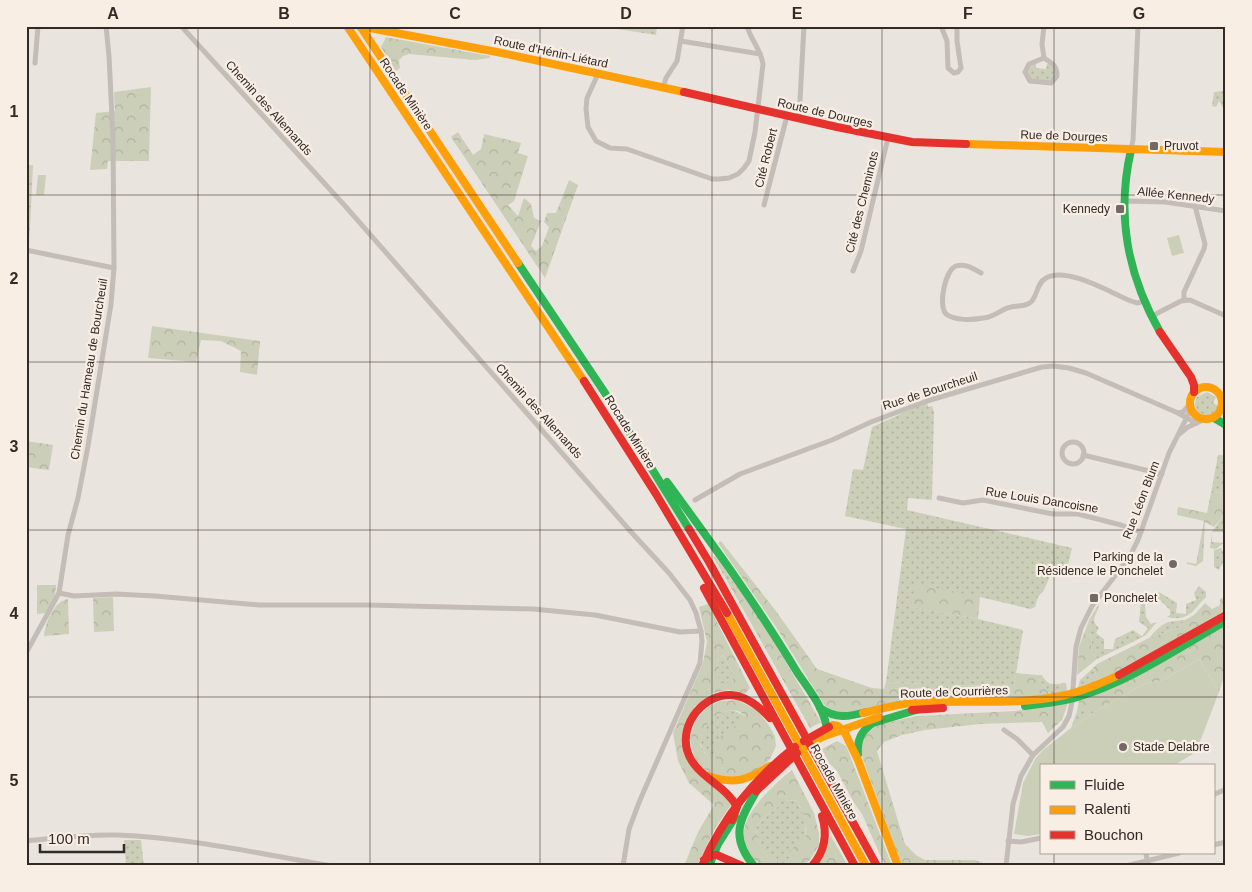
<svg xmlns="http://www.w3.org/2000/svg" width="1252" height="892" viewBox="0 0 1252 892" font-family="Arial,sans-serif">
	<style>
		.grass { fill: url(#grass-dots) }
		.forest { fill: url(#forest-crowns); fill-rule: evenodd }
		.park { fill: #cccfb8 }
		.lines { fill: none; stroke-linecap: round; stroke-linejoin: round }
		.street { stroke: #c3bcb7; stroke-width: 5 }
		.fast { stroke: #30b455; stroke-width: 8 }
		.slow { stroke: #ff9f0a; stroke-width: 8 }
		.jam { stroke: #e5322d; stroke-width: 8 }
		.grid { fill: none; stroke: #332926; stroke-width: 1; stroke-opacity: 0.55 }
		.poi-dot { fill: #736a66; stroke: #f8eee4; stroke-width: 2 }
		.labels { text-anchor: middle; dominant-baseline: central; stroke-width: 4.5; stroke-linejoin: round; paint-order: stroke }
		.street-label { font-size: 12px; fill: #332926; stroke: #f8eee4 }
		.poi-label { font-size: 12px; fill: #332926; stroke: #f8eee4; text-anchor: start }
		.neatline { fill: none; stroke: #332926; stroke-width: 2 }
		.grid-label { font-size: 16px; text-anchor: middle; font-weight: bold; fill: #332926 }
	</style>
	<defs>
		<pattern id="grass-dots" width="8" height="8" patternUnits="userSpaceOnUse" patternTransform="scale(1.25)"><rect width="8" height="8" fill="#cccfb8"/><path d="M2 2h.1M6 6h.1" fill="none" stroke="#b0b29e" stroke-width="1.8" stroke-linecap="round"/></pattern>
		<pattern id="forest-crowns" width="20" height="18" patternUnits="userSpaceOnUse" patternTransform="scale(1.25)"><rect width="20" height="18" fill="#cccfb8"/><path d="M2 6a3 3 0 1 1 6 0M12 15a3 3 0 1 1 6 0" fill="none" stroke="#b0b29e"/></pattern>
	</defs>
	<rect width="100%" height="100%" fill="#eae4de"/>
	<g class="grass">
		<path d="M599,26H657L656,35Z"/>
		<path d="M1034,64H1036V68L1046,69L1047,64H1050L1054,69L1055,77L1049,81L1031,79L1027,71L1030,67Z"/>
		<path d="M1223,73L1226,74V101L1223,108L1219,101L1216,107L1212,106L1214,92L1223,91Z"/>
		<path d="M1207,392L1216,397L1213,403L1219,406C1209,423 1189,415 1197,397Z"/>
		<path d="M927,402L928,407L932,406L934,412L932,500L908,498L907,510L1072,548L1067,570L1054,567L1044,590L1038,597L1035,607L1030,609L980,597L912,607L978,619L1023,630L1014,686L948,685L951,699L911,701L922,684L886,682L906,529L845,516L853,469L863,470L872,427Z"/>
		<path d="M1218,455H1226V496L1223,492L1211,493Z"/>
		<path d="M1222,517L1226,520V528L1224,532H1212V542L1224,543L1215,549L1210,548L1212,532Z"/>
		<path d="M1221,548L1226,557L1219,570L1214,567V550Z"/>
		<path d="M715,556L764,625L758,621L730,580L727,581L713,557Z"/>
		<path d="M1199,586L1206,592V597C1192,611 1189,622 1167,617L1170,615V610L1158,598L1145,604L1146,617L1151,624L1157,622L1146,635L1139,639L1097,659L1092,651L1089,620L1099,604C1098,614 1089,619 1099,628L1096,633L1104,639V649H1113L1115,639L1133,630L1142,636L1148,628L1139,622L1141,601L1159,592L1177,603L1176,613L1186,614V604L1196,600L1194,593Z"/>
		<path d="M1185,620L1178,628L1149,638C1164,622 1163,622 1185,620Z"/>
		<path d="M723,655L733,674V681L718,685L716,662Z"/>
		<path d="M1093,668L1098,681L1078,688L1080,680Z"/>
		<path d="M1037,675H1042C1048,687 1054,684 1066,683L1067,691L1050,695C1046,687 1041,684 1037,675Z"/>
		<path d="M732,710L749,717L744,721L724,770C712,763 706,756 700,743C707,722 709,715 732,710Z"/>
		<path d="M1077,711H1096L1071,728Z"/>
		<path d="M917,716L919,725L923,726L925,730L902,735L900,726L889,722Z"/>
		<path d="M784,794L788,801L797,800L806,820L805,841L798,844L790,864C765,861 759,851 756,827L767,815L779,806V797Z"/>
		<path d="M124,840H141L144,866H126Z"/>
	</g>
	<g class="forest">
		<path d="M386,37L490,56V58L475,60L409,54L403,56L399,60L400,68L396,71L381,47Z"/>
		<path d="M151,87L149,161H108L107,169L90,170L96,113L115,111L114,92Z"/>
		<path d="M458,132L473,155L481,149L484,134L521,143L518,153L528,156L514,201L508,205L518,216L524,198L531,204L534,218L541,221L531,246L536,251L542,246L549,227L544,222L547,213H556L569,180L578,185L545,278L451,137Z"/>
		<path d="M26,165H33L29,248H26Z"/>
		<path d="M152,326L260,341L257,375L240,372L241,351L221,341L201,340L196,362L148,358Z"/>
		<path d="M26,441L53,445L49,470L26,467Z"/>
		<path d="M1224,492L1226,496V520L1222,517L1214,527L1205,522L1203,561L1196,566L1187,564V562L1196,564L1204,521L1177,515L1178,507L1207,513L1211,493Z"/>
		<path d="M721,541L776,611L817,669L872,688L884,689L886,682L923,684L911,701L843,715L832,712L825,706L776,627L718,543Z"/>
		<path d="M730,580L758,621L764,625L821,722L810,728L727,581Z"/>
		<path d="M915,584L980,597L978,619L911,607Z"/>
		<path d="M37,585H56L55,597L47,613L37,614Z"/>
		<path d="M1226,596V610L1116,673L1098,681L1093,668L1097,664L1149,638L1178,628L1185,620L1194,615L1205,603L1212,609L1220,605V599Z"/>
		<path d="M113,597L114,631L94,632L93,598Z"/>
		<path d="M68,599L69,634L44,636C45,623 54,601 68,599Z"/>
		<path d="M708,604L750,688L744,695L729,690L713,693L695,706L683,750L730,799L731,805L715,828L697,866H684L698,832L714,805L689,783L678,761L673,733L703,663L707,642L699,607ZM723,655L733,674V681L719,684L716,662Z"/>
		<path d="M1089,620L1092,651L1097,659L1077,675L1079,647Z"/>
		<path d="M1226,625V670L1219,692L1199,659L1163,680L1144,684L1096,711H1077L1079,701L1109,690L1140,675Z"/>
		<path d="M1016,673L1037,675C1041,684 1046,687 1050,695L1031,698L951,699L948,685L1014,686Z"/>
		<path d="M737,700L757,710L768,724L775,736L776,746L770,759L761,769L729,780L708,772L701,766L694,756L690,738L696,720L709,706L721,701ZM732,710L738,711L748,717C728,733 702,737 725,766L724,769C712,763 706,756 700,744C707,722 709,715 732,710Z"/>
		<path d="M1068,703L1062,720L1048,733L1042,722L980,724L925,730L923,726L919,725L917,716L1015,711Z"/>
		<path d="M889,722L900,726L902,735L884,742L877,751L905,844L916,855L925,860H975L983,863L998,866H902L863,760L861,750L864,735L876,726Z"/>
		<path d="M837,741L846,746L849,753L892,866H885L862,814L854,803L837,771L829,763L822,749Z"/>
		<path d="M792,770L814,813L819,833V845L810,860L802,866H762C756,861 749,856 746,849C732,821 773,785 792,770ZM784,795L788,801L797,800L806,820L805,841L798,844L788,852L789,864C765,861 759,850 756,827L767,815L779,806V797Z"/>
		<path d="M831,836L848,866H816Z"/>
	</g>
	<g class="park">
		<path d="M38,175H46L44,195H36Z"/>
		<path d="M1179,235L1184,253L1172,256L1167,238Z"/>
		<path d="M1199,659L1219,692L1196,752L1173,766H1041V834L1028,836L1014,834L1023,783L1035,759L1043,750L1071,728L1096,711L1144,684L1163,680Z"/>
	</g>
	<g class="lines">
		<g class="street">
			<path d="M181,26L346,207L632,533L669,573L690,600L696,613L701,631L702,641L700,663L640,800L629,829L623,866"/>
			<path d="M941,26L947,41L948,68L954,73L958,72L961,68L957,41V26"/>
			<path d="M1044,26L1042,44L1044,58"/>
			<path d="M681,41L760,54"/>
			<path d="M1044,58C1052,63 1057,65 1057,76L1051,83L1030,81L1025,72L1029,64Z"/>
			<path d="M35,63L38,26"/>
			<path d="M598,74L587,98L586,109L588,127L596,141L610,148L627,149L712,179H719L729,178L738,174L744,168L749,161L755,132L763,64C761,50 751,40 747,26"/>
			<path d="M663,88L666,78L677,61L683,26"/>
			<path d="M799,119L804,26"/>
			<path d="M1131,150L1133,140L1138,26"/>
			<path d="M1124,201L1165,202L1226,211"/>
			<path d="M764,205L787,116"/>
			<path d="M26,250L114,268"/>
			<path d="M853,271L861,251L888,138"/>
			<path d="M981,273C974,269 965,263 956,266C945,270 938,306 946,314C955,321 973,320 983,318C995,317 1001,309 1011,307C1018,305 1027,307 1032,301C1038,293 1037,283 1046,278C1067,266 1111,293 1131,301L1137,303L1145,301"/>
			<path d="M1184,300V292L1204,249L1205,244L1195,206"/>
			<path d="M1152,316L1181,301L1190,300L1226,316"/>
			<path d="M1178,413L1183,412L1190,404"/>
			<path d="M1178,435L1188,427L1203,420"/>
			<circle cx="1073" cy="453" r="11"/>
			<path d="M1083,455L1162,474"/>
			<path d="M939,498L963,503L983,500L1053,514H1078L1121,525L1141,532"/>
			<path d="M695,500L740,474L832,440L871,422L927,401L1042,367L1053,366L1069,368L1086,373L1178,413L1196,423"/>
			<path d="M59,593L74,596L116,594L155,596L259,605H368L533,609L595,615L680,632L701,631"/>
			<path d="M26,653L59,593L68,535L78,498L88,446L111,304L114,268L113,138L109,56L106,26"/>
			<path d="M1004,730L1017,739L1033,755"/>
			<path d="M1213,795L1226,789"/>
			<path d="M26,841C56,838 87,834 117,835C190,838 261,854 332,866"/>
			<path d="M1008,841L1021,842L1041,838"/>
			<path d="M1213,845L1226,842"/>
			<path d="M1146,853L1148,866"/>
			<path d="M1006,866L1013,804L1021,776L1033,755L1063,727L1069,716L1072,702L1076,647L1081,628L1092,606L1130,556L1138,540L1169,453L1191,409"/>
			<path d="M1126,866L1179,853"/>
		</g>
		<g class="fast">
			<path d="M1131,150C1116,215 1127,274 1160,332"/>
			<path d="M518,263L605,393L689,529"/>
			<path d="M1214,418L1226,425"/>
			<path d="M667,482C713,545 757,605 797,672C809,690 827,711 827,733L822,737"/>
			<path d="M1025,706C1043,704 1061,702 1078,697C1131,681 1178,648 1226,621"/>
			<path d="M820,708C836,719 848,717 866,712"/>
			<path d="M858,754C857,740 861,731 873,723L916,710"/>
			<path d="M709,866L718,844L735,817"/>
			<path d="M754,866C728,835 741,818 759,787"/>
		</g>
		<g class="slow">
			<path d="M347,26L584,381"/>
			<path d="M359,26L497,52L684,92"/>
			<path d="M360,26L518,263"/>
			<path d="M966,144L1226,152"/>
			<circle cx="1206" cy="403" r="16"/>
			<path d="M727,613L866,866"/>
			<path d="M863,713C879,709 895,705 912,703C962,699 1012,706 1061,696C1081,692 1100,684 1119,675"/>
			<path d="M833,725L838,726L844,731L858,760L898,866"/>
			<path d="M807,746L822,737L879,717"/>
			<path d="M708,776C735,785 747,780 770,766"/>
		</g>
		<g class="jam">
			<path d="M684,92L837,127L912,142L966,144"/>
			<path d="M1160,332L1191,377L1194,385V392"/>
			<path d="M584,381L656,494L727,613"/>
			<path d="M689,529L709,562L877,866"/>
			<path d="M704,588L855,866"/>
			<path d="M1119,675L1226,615"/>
			<path d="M912,710L943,708"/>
			<path d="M804,741L829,727"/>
			<path d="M756,791L797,753"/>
			<path d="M732,820L737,807C725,784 694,776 687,750C680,723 704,694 731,695C747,696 760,707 770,718"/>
			<path d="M704,860L713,855H717L742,866"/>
			<path d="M702,866C723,817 753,780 795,747"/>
			<path d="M812,866C825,851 828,835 822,816"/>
		</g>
	</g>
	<path class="grid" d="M198,26V866M370,26V866M540,26V866M712,26V866M882,26V866M1054,26V766M26,195H1226M26,362H1226M26,530H1226M26,697H1226M1054,853V866"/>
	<g class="poi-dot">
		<rect x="1149" y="141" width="10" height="10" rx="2.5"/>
		<rect x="1115" y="204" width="10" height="10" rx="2.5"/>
		<circle cx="1173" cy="564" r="5"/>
		<rect x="1089" y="593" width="10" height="10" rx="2.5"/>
		<circle cx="1123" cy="747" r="5"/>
	</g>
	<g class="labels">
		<g class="street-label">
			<text transform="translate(551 52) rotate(12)">Route d'Hénin-Liétard</text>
			<text transform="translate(406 94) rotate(56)">Rocade Minière</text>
			<text transform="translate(269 108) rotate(48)">Chemin des Allemands</text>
			<text transform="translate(825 113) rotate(13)">Route de Dourges</text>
			<text transform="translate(1064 136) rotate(2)">Rue de Dourges</text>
			<text transform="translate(766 158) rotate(-76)">Cité Robert</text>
			<text transform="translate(1176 195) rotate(6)">Allée Kennedy</text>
			<text transform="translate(862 202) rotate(-76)">Cité des Cheminots</text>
			<text transform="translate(89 369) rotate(-81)">Chemin du Hameau de Bourcheuil</text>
			<text transform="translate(930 391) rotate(-18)">Rue de Bourcheuil</text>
			<text transform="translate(539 411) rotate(48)">Chemin des Allemands</text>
			<text transform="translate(630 432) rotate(58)">Rocade Minière</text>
			<text transform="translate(1042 500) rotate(9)">Rue Louis Dancoisne</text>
			<text transform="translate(1141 500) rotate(-69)">Rue Léon Blum</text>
			<text transform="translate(954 692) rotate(-2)">Route de Courrières</text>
			<text transform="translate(834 782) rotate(61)">Rocade Minière</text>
		</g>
		<g class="poi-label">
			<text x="1164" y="146">Pruvot</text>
			<text x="1110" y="209" text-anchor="end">Kennedy</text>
			<text x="1163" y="557" text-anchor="end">Parking de la<tspan x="1163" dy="14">Résidence le Ponchelet</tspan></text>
			<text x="1104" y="598">Ponchelet</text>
			<text x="1133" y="747">Stade Delabre</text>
		</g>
	</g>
	<rect width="1252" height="892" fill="none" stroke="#f8eee4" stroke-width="55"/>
	<rect x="1040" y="764" width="175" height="90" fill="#f8eee4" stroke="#a99f98"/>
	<rect x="1050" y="781" width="25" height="8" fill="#30b455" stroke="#a99f98"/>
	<text x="1084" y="790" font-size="15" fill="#332926">Fluide</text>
	<rect x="1050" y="806" width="25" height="8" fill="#ff9f0a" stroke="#a99f98"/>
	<text x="1084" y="814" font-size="15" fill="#332926">Ralenti</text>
	<rect x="1050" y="831" width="25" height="8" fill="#e5322d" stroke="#a99f98"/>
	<text x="1084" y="840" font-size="15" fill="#332926">Bouchon</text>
	<path d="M40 844v8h84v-8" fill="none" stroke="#332926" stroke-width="2.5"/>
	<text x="48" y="844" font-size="15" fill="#332926" stroke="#f8eee4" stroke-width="4" paint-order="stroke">100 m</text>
	<rect x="28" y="28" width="1196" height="836" class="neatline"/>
	<g class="grid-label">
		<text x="113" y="19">A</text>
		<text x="284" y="19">B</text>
		<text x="455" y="19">C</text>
		<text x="626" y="19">D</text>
		<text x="797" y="19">E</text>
		<text x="968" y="19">F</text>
		<text x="1139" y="19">G</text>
		<text x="14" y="117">1</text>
		<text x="14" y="284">2</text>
		<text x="14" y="452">3</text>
		<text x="14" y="619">4</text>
		<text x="14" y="786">5</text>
	</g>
</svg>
